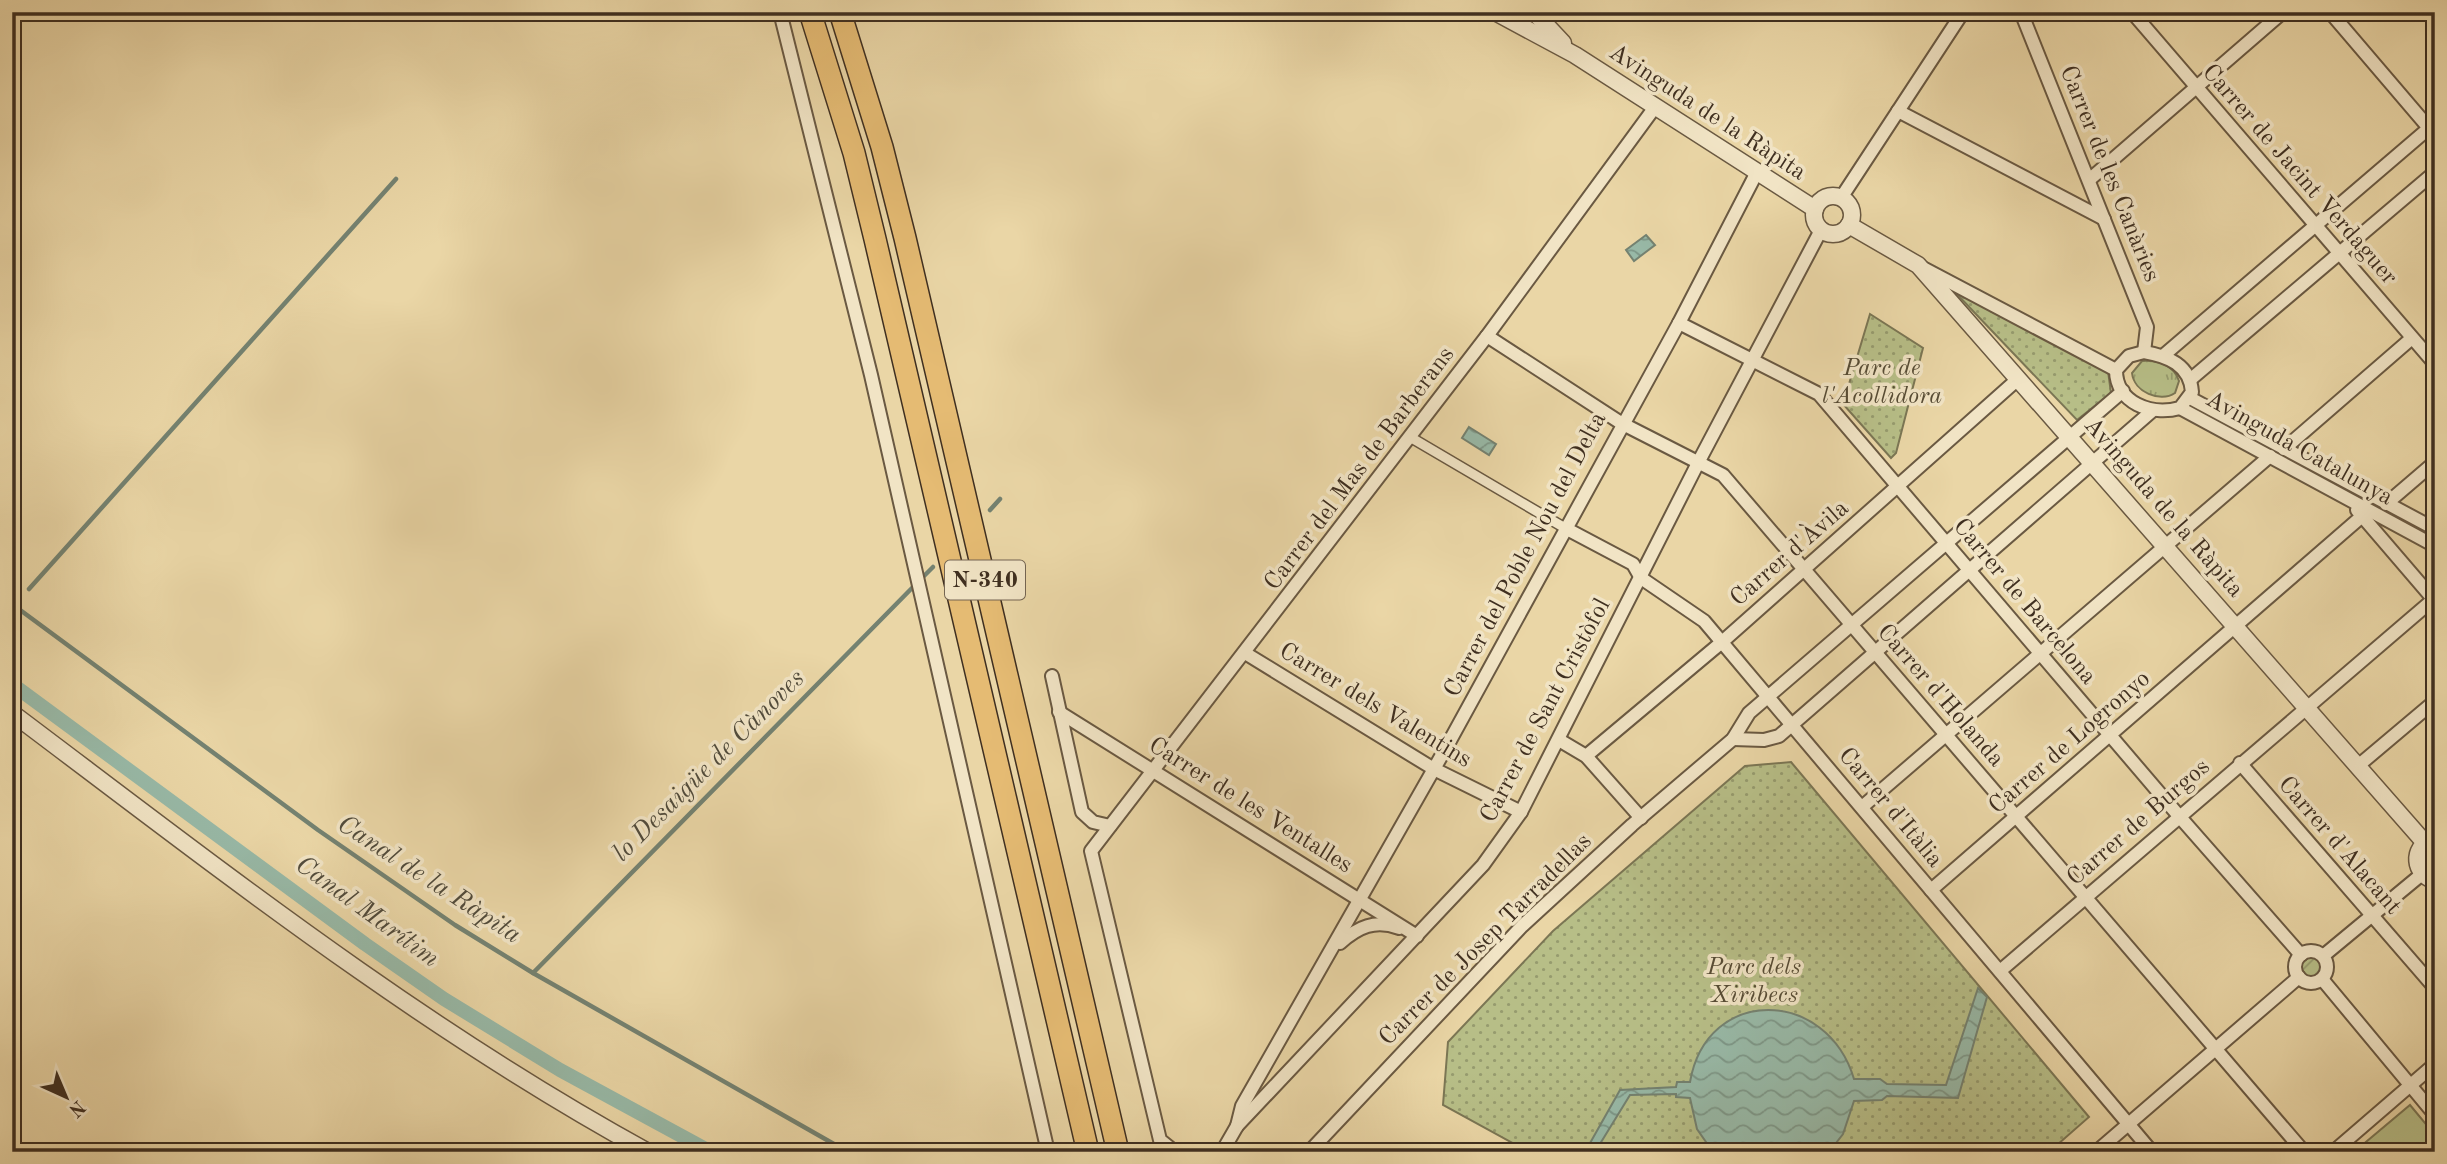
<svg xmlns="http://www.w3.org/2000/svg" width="2447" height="1164" viewBox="0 0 2447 1164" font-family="'Old Standard TT',serif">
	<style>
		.grass { fill: url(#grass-tufts); stroke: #7b7654; stroke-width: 2 }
		.park { fill: url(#park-dots); stroke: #7b7654; stroke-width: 2 }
		.garden { fill: url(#garden-furrows); stroke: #7b7654; stroke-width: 2 }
		.pitch { fill: #b7be87; stroke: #7b7654; stroke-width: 2 }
		.water { fill: url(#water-waves); stroke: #748271; stroke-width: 2 }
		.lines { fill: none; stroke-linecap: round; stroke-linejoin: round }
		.stream { stroke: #748271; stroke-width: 4.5 }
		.canal { stroke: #98b9a7; stroke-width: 14 }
		.pedestrian-casing { stroke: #6a5942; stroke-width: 12 }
		.minor-casing { stroke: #6a5942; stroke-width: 16 }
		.tertiary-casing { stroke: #6a5942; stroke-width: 19 }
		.trunk-casing { stroke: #3f2f20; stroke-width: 24 }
		.pedestrian { stroke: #f1e4c5; stroke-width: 9 }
		.minor { stroke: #f1e4c5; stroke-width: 12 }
		.tertiary { stroke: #f1e4c5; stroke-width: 16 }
		.trunk { stroke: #e5bb73; stroke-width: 21 }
		.labels { text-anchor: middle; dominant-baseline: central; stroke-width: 7; stroke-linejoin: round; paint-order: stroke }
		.shield { fill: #f1e4c5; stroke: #746552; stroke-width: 2 }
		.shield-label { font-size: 23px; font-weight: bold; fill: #3f2f20 }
		.street-label { font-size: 24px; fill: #3f2f20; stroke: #f1e4c5 }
		.park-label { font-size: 24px; font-style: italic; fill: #574c35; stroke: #f1e4c5 }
		.water-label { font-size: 26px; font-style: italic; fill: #514b3b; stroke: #f1e4c5 }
	</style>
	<defs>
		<pattern id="grass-tufts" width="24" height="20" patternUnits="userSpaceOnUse" patternTransform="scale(1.75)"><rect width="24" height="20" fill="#b7be87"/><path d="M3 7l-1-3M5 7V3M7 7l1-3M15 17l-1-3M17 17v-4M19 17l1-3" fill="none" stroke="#969b6e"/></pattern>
		<pattern id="park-dots" width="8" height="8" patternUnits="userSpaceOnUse" patternTransform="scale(1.75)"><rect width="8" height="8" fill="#b7be87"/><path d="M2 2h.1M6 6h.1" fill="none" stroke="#969b6e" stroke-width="1.8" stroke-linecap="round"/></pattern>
		<pattern id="garden-furrows" width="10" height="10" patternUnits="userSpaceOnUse" patternTransform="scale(1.75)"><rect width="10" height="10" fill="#b7be87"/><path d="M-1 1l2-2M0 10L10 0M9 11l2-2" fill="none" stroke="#969b6e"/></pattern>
		<pattern id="water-waves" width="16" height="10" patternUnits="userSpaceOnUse" patternTransform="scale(1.75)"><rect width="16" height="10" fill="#98b9a7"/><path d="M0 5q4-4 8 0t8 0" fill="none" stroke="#7d9788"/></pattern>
	</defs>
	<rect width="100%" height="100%" fill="#ead6a6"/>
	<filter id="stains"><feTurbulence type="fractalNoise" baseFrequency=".00286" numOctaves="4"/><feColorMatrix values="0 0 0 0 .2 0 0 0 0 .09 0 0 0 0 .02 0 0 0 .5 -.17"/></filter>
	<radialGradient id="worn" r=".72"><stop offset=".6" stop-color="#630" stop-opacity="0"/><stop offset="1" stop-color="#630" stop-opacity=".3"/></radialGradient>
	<path class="grass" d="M2142,361C2158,360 2174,365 2179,381L2175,393C2160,403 2134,392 2132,373Z"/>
	<g class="park">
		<path d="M1952,289L2108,371L2111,393L2077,420Z"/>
		<path d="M1870,314L1923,348L1896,453L1891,458L1843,404Z"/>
		<path d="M1791,762L2089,1117L2049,1152H1529L1443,1105L1448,1042L1553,931L1745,766Z"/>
	</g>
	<circle class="garden" cx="2311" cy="967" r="10"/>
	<path class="pitch" d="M2410,1105L2435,1135V1152H2354Z"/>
	<g class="water">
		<path d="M1646,235L1655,245L1634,261L1626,250Z"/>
		<path d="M1469,427L1496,444L1489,455L1462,438Z"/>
		<path d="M1978,988L1987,997L1958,1098L1887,1096L1882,1100L1854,1101L1843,1134L1829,1152H1713L1697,1129L1690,1098L1676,1097V1094L1630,1095L1595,1152H1585L1620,1090L1676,1087L1677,1082H1690C1707,985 1827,988 1854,1079H1880L1887,1084L1946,1085Z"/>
	</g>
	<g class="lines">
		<g class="stream">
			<path d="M990,510L1000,499"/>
			<path d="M923,577L933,567"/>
			<path d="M29,589L396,179"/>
			<path d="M12,604L318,830L455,925L533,973L848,1152"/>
			<path d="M533,973L913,587"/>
		</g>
		<path class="canal" d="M12,684L365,944L444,999L560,1070L711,1152"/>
		<defs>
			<path id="pedestrian" d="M1410,437L1565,528"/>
			<g id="minor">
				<path d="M780,12L871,375L1048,1152"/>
				<path d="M2021,12L2147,327L2144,352"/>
				<path d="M2132,12L2435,364"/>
				<path d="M2330,12L2435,135"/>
				<path d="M1898,111L2104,219"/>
				<path d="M2089,180L2283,12"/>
				<path d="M1841,198L1963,12"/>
				<path d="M1925,269L2116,370"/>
				<path d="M1679,323L1819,394L2179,816L2301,955"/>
				<path d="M1487,336L1621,423L1723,475L2304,1152"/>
				<path d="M2144,352C2168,356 2190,365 2192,392L2180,408C2151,416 2116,403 2116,370L2129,356Z"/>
				<path d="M2164,355L2435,123"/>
				<path d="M2191,379L2435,172"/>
				<path d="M2190,398L2435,529"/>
				<path d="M2180,408L2435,546"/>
				<path d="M2284,449L2412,338"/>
				<path d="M2386,504L2435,462"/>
				<path d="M2357,510L2435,601"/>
				<path d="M1565,528L1633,564L1641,578L1704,621L2152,1152"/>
				<path d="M1245,653L1434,769L1521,812"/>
				<path d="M1052,676L1082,812L1093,822L1110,826"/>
				<path d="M1059,712L1417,936"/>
				<path d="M1733,739L1764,740L1779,736L2152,411"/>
				<path d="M1559,740L1586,756L1641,818"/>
				<path d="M1586,756L1722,642L2018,379"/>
				<path d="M2240,763L2435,988"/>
				<path d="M2359,765L2435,701"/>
				<path d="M1862,807L2270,456"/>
				<path d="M1931,890L2368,511"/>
				<path d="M1340,943C1358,927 1375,919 1399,928"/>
				<circle cx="2311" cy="967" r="16"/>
				<path d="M2323,956L2422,874"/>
				<path d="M2000,971L2435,598"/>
				<path d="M2322,979L2435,1115"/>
				<path d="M1237,1126L1242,1106L1447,746L1679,323L1757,172"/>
				<path d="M1175,1152L1160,1140L1091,851L1487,336L1655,107"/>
				<path d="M1222,1152L1237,1126L1483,865L1521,812L1699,461L1821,230"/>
				<path d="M1309,1152L1522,926L1632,825L1733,739L1749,713L2123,391"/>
				<path d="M2096,1152L2299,977"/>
				<path d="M2333,1152L2435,1064"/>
			</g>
			<g id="tertiary">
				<path d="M1495,12L1575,55L1815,209"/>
				<path d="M1534,12L1563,43"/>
				<circle cx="1833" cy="215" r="19"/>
				<path d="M1849,225L1918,265L2425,843"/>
				<path d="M12,713C218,868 421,1028 648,1152"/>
				<path d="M2432,839C2411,848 2413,874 2435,881"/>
			</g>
			<g id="trunk">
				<path d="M810,12L854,153L875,239L1088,1152"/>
				<path d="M840,12L882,147L905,238L1118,1152"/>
			</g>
		</defs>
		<use href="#pedestrian" class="pedestrian-casing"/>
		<use href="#minor" class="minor-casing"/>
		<use href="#tertiary" class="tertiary-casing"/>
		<use href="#trunk" class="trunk-casing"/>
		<use href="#pedestrian" class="pedestrian"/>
		<use href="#minor" class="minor"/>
		<use href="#tertiary" class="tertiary"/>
		<use href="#trunk" class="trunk"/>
	</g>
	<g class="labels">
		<rect class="shield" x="945" y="560.5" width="80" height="39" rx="5"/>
		<g class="shield-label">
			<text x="985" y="580">N-340</text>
		</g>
		<g class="street-label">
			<text transform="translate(1707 113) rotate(33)">Avinguda de la Ràpita</text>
			<text transform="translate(2109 174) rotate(68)">Carrer de les Canàries</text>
			<text transform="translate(2299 175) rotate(49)">Carrer de Jacint Verdaguer</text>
			<text transform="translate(2299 449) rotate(29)">Avinguda Catalunya</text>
			<text transform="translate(1360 469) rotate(-53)">Carrer del Mas de Barberans</text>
			<text transform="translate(2163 508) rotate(49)">Avinguda de la Ràpita</text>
			<text transform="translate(1790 554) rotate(-41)">Carrer d'Àvila</text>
			<text transform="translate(1526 555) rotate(-62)">Carrer del Poble Nou del Delta</text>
			<text transform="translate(2024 602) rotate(50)">Carrer de Barcelona</text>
			<text transform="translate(1940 696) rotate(49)">Carrer d'Holanda</text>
			<text transform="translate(1375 706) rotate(31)">Carrer dels Valentins</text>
			<text transform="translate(1546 711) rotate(-62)">Carrer de Sant Cristòfol</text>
			<text transform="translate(2070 743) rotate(-41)">Carrer de Logronyo</text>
			<text transform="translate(1250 806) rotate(32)">Carrer de les Ventalles</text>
			<text transform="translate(1890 808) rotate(50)">Carrer d'Itàlia</text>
			<text transform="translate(2139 823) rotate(-41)">Carrer de Burgos</text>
			<text transform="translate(2339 846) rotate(49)">Carrer d'Alacant</text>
			<text transform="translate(1486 940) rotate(-45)">Carrer de Josep Tarradellas</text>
		</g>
		<g class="park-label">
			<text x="1882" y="369">Parc de<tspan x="1882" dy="28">l'Acollidora</tspan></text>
			<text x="1754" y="968">Parc dels<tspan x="1754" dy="28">Xiribecs</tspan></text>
		</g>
		<g class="water-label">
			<text transform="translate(709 766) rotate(-45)">lo Desaigüe de Cànoves</text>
			<text transform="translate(429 880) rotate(33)">Canal de la Ràpita</text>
			<text transform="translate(367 912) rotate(36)">Canal Marítim</text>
		</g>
	</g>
	<rect width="2447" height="1164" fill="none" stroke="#ead6a6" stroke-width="42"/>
	<rect x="14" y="14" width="2419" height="1136" fill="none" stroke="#3f2f20" stroke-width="3.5"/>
	<rect x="21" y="21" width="2405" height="1122" fill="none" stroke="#3f2f20" stroke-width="2"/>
	<g transform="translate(66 1097) rotate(136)" stroke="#f1e4c5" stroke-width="5" paint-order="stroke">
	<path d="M0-5L12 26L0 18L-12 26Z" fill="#3f2f20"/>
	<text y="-10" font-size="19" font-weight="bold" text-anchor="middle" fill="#3f2f20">N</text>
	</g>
	<rect width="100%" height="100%" filter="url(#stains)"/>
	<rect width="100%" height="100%" fill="url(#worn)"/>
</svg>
